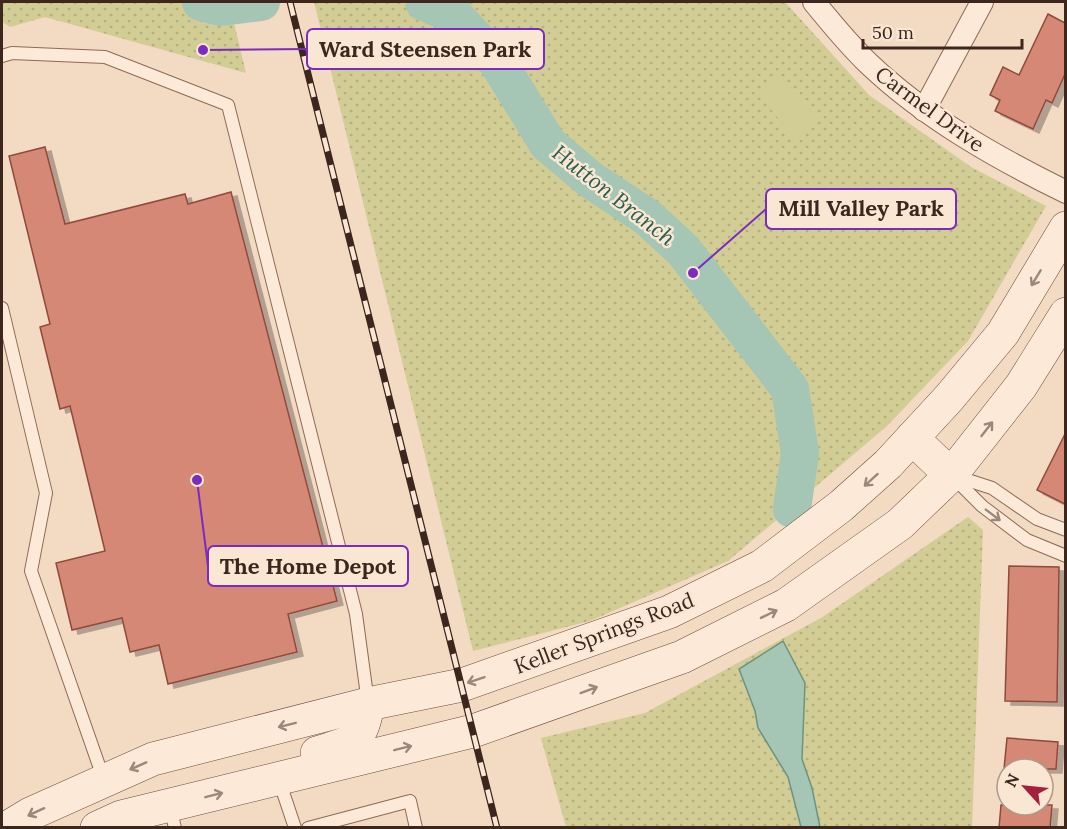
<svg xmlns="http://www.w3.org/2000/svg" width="1067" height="829" viewBox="0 0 1067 829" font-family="Lora,serif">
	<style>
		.park { fill: url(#park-dots) }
		.pitch { fill: #d2cc95 }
		.water { fill: #a5c5b5; stroke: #6b9481; stroke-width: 1.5 }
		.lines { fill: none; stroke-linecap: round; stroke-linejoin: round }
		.river { stroke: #a5c5b5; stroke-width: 38 }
		.building { fill: #d48875; stroke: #904a3b; stroke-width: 1.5; filter: url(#shadow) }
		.service-casing { stroke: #8f6957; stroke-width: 14 }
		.minor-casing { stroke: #8f6957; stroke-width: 24 }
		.secondary-casing { stroke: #714a3b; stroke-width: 34 }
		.service { stroke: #fce9d7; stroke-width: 12 }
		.minor { stroke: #fce9d7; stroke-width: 22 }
		.secondary { stroke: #fce9d7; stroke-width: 33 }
		.rail-casing { stroke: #3d261d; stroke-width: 7 }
		.rail { stroke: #f9e6d3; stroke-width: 4.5; stroke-dasharray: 14; stroke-linecap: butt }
		.oneway { stroke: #9c887a }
		.labels { text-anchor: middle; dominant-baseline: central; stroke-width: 5; stroke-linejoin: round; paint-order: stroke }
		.street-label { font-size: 21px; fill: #3d261d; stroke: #f9e6d3 }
		.water-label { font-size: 22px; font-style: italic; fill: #2b5e50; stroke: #f9e6d3 }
		.leader { fill: none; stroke: #7b2cbf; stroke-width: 2 }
		.callout-dot { fill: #7b2cbf; stroke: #f9e6d3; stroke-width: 2 }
		.callout { fill: #f9e6d3; stroke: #7b2cbf; stroke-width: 2 }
		.callout-label { font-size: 22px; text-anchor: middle; font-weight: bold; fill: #3d261d }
	</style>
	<defs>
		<pattern id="park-dots" width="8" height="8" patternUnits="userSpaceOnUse" patternTransform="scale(1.5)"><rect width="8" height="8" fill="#d2cc95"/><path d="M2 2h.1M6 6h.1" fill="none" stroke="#b5af80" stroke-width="1.8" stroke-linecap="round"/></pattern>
		<filter id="shadow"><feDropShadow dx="6" dy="4" stdDeviation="0" flood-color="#0004"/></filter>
	</defs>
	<rect width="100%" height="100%" fill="#f2dac3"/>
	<g class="park">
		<path d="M2,2H229L246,73L45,17L10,27L2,22Z"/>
		<path d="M314,2H785L869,95L971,167L1046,206L968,341L887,426L728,561L590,621L473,651Z"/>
		<path d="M968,517L983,530L972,827H566L541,738L645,713L821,618Z"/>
	</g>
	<path class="pitch" d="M781,76L819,121L796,140L759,95Z"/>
	<path class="water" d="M783,641L805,683L802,759L812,788L820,827H801L788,777L758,728L755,711L739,669Z"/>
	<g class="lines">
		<g class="river">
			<path d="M201,2L221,7L261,2"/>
			<path d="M424,2L453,14L499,64L548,144L591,180L647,217L683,250L790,389L800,453L792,509"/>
		</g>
	</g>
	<g class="building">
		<path d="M1048,14L1065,23V74L1052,103L1046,100L1033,129L995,111L1000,100L990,95L1003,67L1019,75Z"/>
		<path d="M45,147L65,224L185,194L188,204L231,192L337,601L288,614L297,652L168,684L159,645L130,652L122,618L72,630L56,563L105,551L70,406L60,409L40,327L50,324L9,156Z"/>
		<path d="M1065,434V504L1037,490Z"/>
		<path d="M1009,566L1059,567L1057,702L1005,701Z"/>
		<path d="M1007,738L1058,742L1056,769H1004Z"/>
		<path d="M1001,805H1052L1050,828H999Z"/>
	</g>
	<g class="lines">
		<defs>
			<g id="service">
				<path d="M2,56L12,53L105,57L228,105L356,614L368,703"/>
				<path d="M2,308L46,493L31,571L104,780"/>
				<path d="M952,476L982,506L1027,540L1066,556"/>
				<path d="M955,476L992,488L1037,519L1066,530"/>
				<path d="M279,780L295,828"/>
				<path d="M170,807L175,828"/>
				<path d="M308,828L410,801L416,828"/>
			</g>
			<g id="minor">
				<path d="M814,2C831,23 849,45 869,64C926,118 995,157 1066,192"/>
				<path d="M924,110L982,2"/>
			</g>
			<g id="secondary">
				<path d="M912,438L951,475"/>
				<path d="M317,753C354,741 361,744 368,704"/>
				<path d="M7,828L30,814L153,759L368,704L462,685L669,612L762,566L841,506L888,464L949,398L1003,333L1066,228"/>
				<path d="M97,828L121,817L473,731L682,657L786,605L900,524L951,475L1021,386L1066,314"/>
			</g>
		</defs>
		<use href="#service" class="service-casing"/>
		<use href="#minor" class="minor-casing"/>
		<use href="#secondary" class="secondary-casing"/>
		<use href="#service" class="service"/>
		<use href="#minor" class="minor"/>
		<use href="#secondary" class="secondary"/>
		<defs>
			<path id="rail" d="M290,2L497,828"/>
		</defs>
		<use href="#rail" class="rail-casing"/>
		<use href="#rail" class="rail"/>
	</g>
	<defs><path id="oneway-shaft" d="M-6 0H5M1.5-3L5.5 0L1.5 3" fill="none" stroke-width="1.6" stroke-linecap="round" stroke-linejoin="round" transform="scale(1.5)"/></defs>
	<g class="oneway">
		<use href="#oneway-shaft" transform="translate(1036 278) rotate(121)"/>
		<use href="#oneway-shaft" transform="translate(987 429) rotate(-52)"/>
		<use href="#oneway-shaft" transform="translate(871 480) rotate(138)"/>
		<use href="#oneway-shaft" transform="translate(993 515) rotate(37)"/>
		<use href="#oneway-shaft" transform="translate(769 614) rotate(-26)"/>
		<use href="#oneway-shaft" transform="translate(476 680) rotate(162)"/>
		<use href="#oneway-shaft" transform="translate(589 690) rotate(-20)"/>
		<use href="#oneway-shaft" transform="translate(287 725) rotate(166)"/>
		<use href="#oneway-shaft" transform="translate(403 748) rotate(-14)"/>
		<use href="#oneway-shaft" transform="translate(138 766) rotate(156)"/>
		<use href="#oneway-shaft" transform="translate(214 795) rotate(-14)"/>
		<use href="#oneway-shaft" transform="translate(36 812) rotate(155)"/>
	</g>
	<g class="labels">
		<g class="street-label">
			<text transform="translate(930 109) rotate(36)">Carmel Drive</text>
			<text transform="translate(604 633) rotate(-21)">Keller Springs Road</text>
		</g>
		<g class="water-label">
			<text transform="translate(614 195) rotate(38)">Hutton Branch</text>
		</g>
	</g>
	<path class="leader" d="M203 50L307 49M693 273L766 209M197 480L208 566"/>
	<g class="callout-dot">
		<circle cx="203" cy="50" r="6"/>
		<circle cx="693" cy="273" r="6"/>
		<circle cx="197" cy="480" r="6"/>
	</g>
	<g class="callout">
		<rect x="307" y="29" width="237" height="40" rx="6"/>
		<rect x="766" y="189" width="190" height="40" rx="6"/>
		<rect x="208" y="546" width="200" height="40" rx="6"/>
	</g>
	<g class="callout-label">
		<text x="425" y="57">Ward Steensen Park</text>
		<text x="861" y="216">Mill Valley Park</text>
		<text x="308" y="574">The Home Depot</text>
	</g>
	<rect width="1067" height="829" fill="none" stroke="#3d261d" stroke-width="6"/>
	<g transform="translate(1025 787) rotate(297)"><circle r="28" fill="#f9e6d3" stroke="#ae998a" stroke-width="1.5"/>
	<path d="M0-4.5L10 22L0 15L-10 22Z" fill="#a4213e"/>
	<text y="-9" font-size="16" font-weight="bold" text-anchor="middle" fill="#3d261d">N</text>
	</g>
	<path d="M863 39v9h159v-9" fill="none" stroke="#3d261d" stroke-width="3"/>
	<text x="872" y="39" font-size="18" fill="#3d261d" stroke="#f9e6d3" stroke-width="4.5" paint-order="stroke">50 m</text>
</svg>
